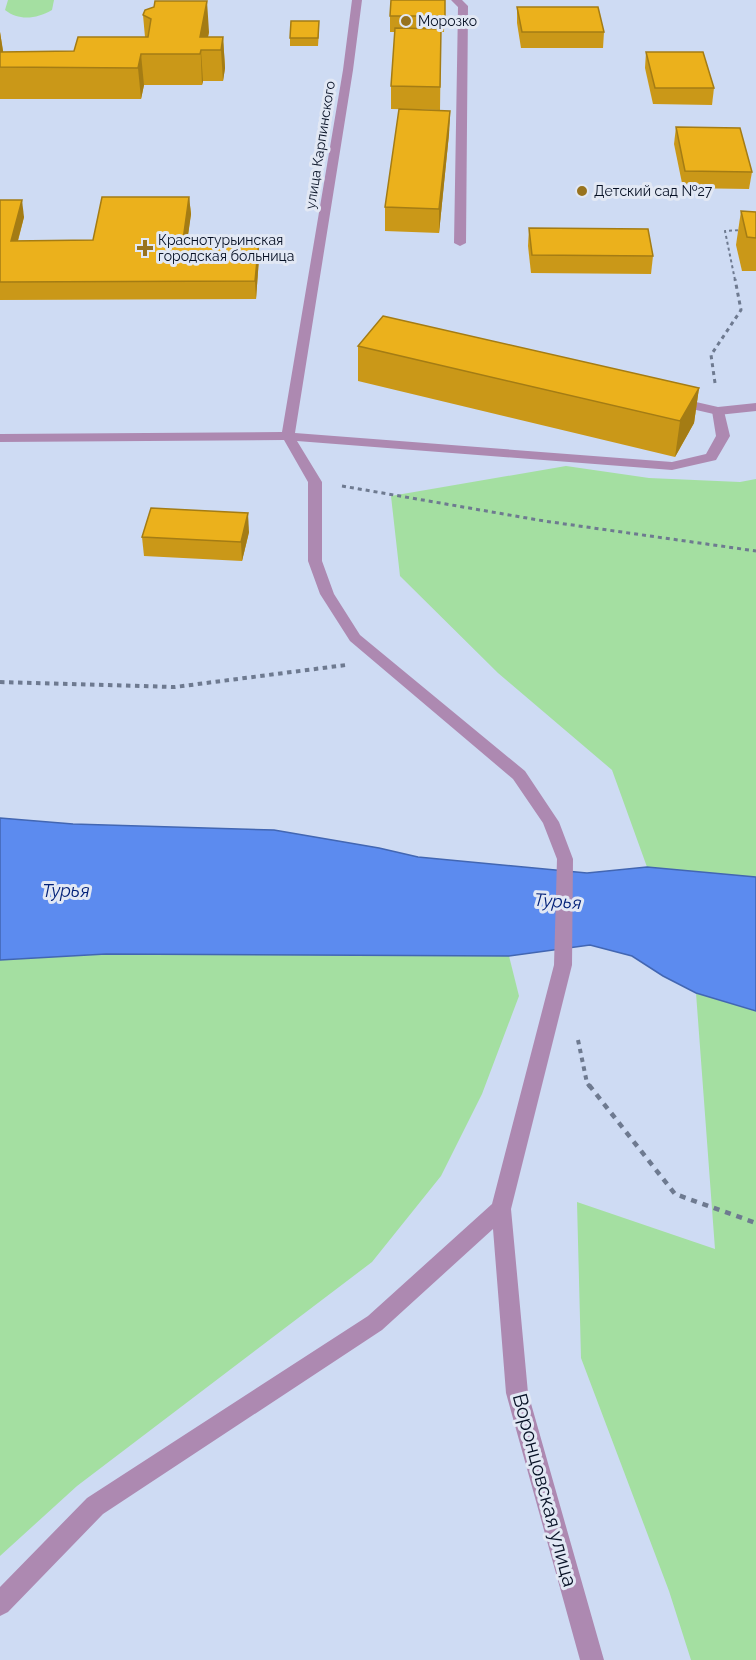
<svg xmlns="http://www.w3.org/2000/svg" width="756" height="1660" viewBox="0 0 756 1660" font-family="Raleway,sans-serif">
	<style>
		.green { fill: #a4dfa1 }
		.water { fill: #5c8bef; stroke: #4266b2; stroke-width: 1.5 }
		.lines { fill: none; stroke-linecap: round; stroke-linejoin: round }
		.path-far3 { stroke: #6e7a90; stroke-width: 2; stroke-dasharray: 3 3; stroke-linecap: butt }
		.path-far2 { stroke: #6e7a90; stroke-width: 3; stroke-dasharray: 4 4; stroke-linecap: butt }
		.path-far1 { stroke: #6e7a90; stroke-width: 4; stroke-dasharray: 4.5 4.5; stroke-linecap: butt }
		.path { stroke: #6e7a90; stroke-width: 4.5; stroke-dasharray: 6 6; stroke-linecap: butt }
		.service { fill: #ad89b1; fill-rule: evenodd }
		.minor { fill: #ad89b1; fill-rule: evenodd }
		.wall { fill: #ca9818 }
		.shaded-wall { fill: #a47c14 }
		.building { fill: #ebb11c; stroke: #a47c14; stroke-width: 1.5 }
		.poi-dot { fill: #98731e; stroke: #e2e8f4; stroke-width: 2 }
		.labels { text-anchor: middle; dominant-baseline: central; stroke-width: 6; stroke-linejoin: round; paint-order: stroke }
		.far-poi-label { font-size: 14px; fill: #061024; stroke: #e2e8f4; text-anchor: start }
		.far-street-label { font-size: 14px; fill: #061024; stroke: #e2e8f4 }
		.water-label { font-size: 18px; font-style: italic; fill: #022178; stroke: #e2e8f4 }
		.near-street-label { font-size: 20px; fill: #061024; stroke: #e2e8f4 }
	</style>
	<rect width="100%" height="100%" fill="#cedbf3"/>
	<g class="green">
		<path d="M8,0H54L52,10C36,19 19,21 5,10Z"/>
		<path d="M566,466L649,478L740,482L756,479V877L647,867L612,770L498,673L400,576L391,496Z"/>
		<path d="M106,954L509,956L519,996L482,1094L441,1176L372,1262L77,1486L0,1556V960Z"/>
		<path d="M696,993L756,1011V1660H691L669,1591L581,1358L577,1202L715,1249Z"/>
	</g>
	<path class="water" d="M0,818L73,824L274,830L379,848L418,857L587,873L647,867L756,877V1011L696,993L663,976L632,956L590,945L509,956L106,954L0,960Z"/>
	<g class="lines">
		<path class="path-far3" d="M735,280L725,231L741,230"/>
		<g class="path-far2">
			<path d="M715,383L711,355L741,310L735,279"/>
			<path d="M342,486L544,521L756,551"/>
		</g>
		<g class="path-far1">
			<path d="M0,682L175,687L346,665"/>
			<path d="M578,1040L587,1083L590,1087"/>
		</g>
		<path class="path" d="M589,1085L675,1194L756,1223"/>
		<g class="service">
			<path d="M451,0H462L468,6L466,243L460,246L454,243L458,7Z"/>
			<path d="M674,397L718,407L756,403V411L718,415L670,404L668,401Z"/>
		</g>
		<path class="minor" d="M352,0H362L353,70L295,433L672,462L706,454L716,436L712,411L718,407L724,411L730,436L716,460L672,470L297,441L322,482V561L334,594L360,635L525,771L559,822L573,859L572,965L511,1209L528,1393L604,1660H580L506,1393L493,1229L382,1330L103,1514L8,1612L0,1616V1587L87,1498L368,1316L492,1204L554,965L557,859L543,823L513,779L350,641L320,594L308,561V482L284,440L0,442V434L282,432L343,70Z"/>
	</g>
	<g class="wall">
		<path d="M445,0L444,32H441L440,110L391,109V86L395,32H390V16Z"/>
		<path d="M517,7L604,32L603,48H521L517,23Z"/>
		<path d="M143,15L209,32L208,37H223L225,68L223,81H203L202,85H144L141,99H0V32L3,52L74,51L145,37Z"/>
		<path d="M319,30L318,46H290V38Z"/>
		<path d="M646,52L714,88L712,105L653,104L645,68Z"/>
		<path d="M450,111L449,134L439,233L385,231V207Z"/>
		<path d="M676,127L752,172L749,189L683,188L674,144Z"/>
		<path d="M189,197L191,214L187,240L259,258L256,299L0,300V200L24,217L18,241L93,240Z"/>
		<path d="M741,211L756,212V271H742L736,245Z"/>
		<path d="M529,228L653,256L651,274L531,273L528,246Z"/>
		<path d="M358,346L699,388L694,423L675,457L358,381Z"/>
		<path d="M249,532L242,561L144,556L142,537Z"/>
	</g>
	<g class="shaded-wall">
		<path d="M207,1L209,32L205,50H201L203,81L202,85L200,37Z"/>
		<path d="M0,32L5,63L0,67Z"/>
		<path d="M223,37L225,68L223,81L221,50Z"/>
		<path d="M141,54L144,85L141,99L138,68Z"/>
		<path d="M450,111L449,134L439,233V209Z"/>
		<path d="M189,197L191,214L185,258L183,240Z"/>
		<path d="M22,200L24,217L13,258L11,241Z"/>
		<path d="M259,240V258L256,299L255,281Z"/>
		<path d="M699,388L694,423L675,457L680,421Z"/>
		<path d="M248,513L249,532L242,561L241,542Z"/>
	</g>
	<g class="building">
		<path d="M391,0H445V16H390Z"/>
		<path d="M155,1H207L200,37H223L221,50H201L200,54H141L138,68L0,67V52L74,51L78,37H148L151,19L143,15L145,10L154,7Z"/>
		<path d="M517,7H598L604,32H522Z"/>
		<path d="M291,21H319L318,38H290Z"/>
		<path d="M395,28L441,29L440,87L391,86Z"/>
		<path d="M646,52H703L714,88H655Z"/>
		<path d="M399,109L450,111L439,209L385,207Z"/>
		<path d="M676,127L740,128L752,172L685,171Z"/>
		<path d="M102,197H189L183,240H259L255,281L0,282V200H22L11,241L93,240Z"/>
		<path d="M741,211L756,212V238L747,237Z"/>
		<path d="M529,228L648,229L653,256L532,255Z"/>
		<path d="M383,316L699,388L680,421L358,346Z"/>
		<path d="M151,508L248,513L241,542L142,537Z"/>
	</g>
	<g class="poi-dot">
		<circle cx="406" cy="21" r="6"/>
		<circle cx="582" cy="191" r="6"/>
		<path d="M142 239h6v6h6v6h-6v6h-6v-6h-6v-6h6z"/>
	</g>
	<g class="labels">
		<g class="far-poi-label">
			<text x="418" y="21">Морозко</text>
			<text x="594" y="191">Детский сад №27</text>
			<text x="158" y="240">Краснотурьинская<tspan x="158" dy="16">городская больница</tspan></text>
		</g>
		<g class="far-street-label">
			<text transform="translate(320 145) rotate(-81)">улица Карпинского</text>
		</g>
		<g class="water-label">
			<text x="66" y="890">Турья</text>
			<text transform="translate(558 901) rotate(4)">Турья</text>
		</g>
		<g class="near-street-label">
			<text transform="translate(545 1490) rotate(75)">Воронцовская улица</text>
		</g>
	</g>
</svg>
